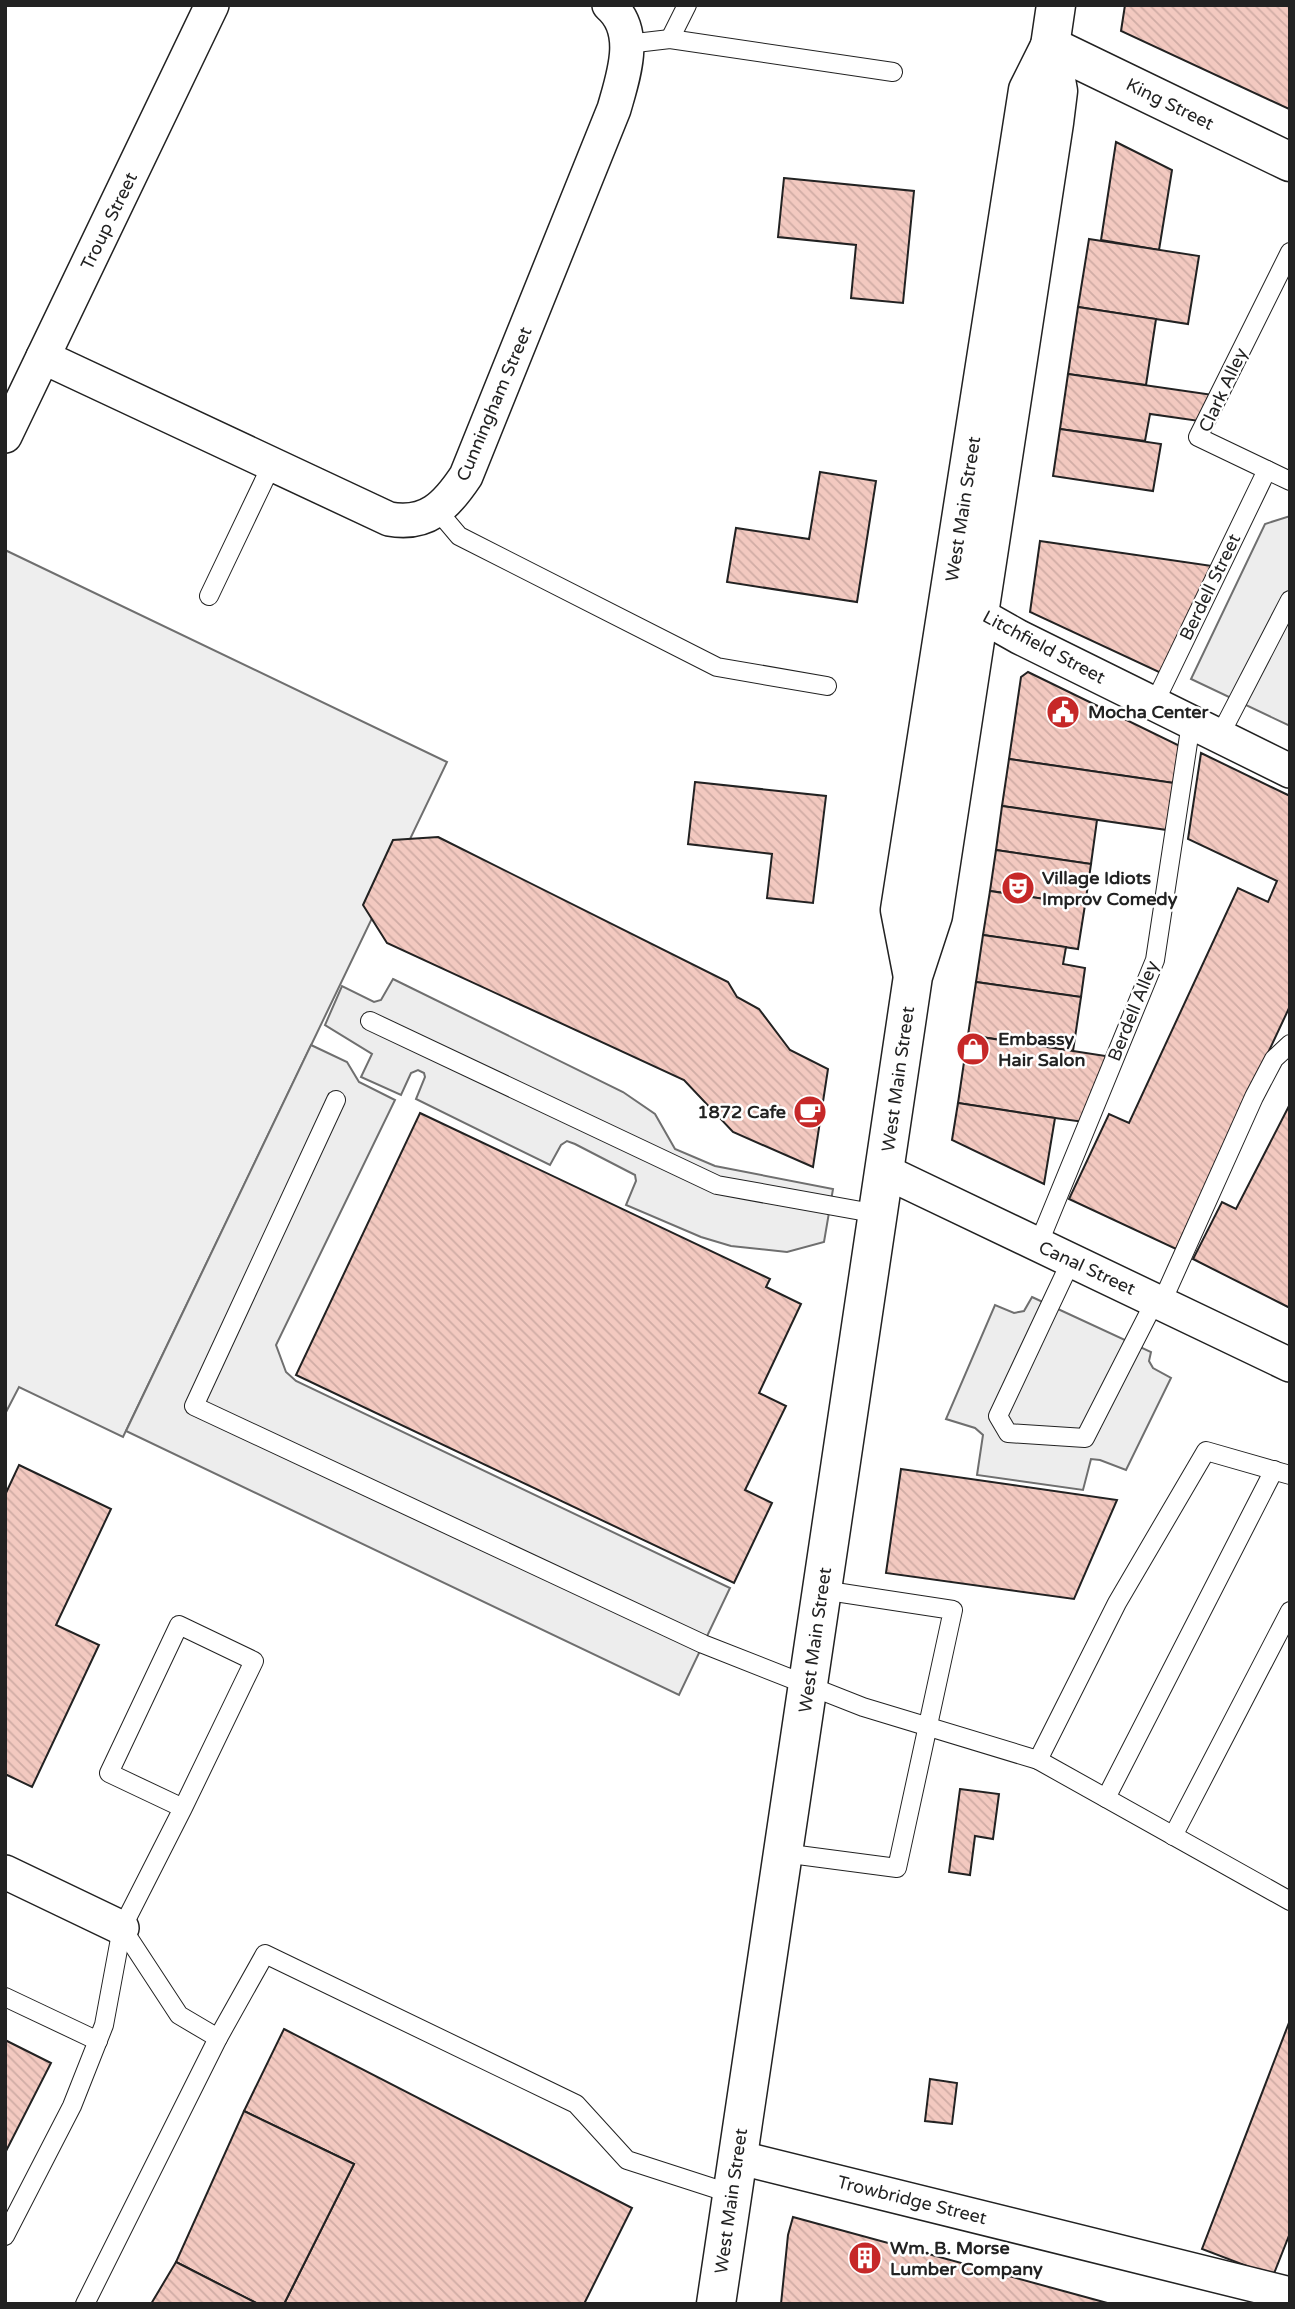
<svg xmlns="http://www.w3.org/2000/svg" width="1295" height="2309" viewBox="0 0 1295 2309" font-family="'Varela Round',sans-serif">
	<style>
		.green { fill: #eee; stroke: #6f6f6f; stroke-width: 2 }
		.parking { fill: #ededed; stroke: #6f6f6f; stroke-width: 2 }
		.building { fill: url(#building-back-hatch); stroke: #222; stroke-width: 2 }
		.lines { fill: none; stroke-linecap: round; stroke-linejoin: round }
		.lane-casing { stroke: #222; stroke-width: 20 }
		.street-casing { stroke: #222; stroke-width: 36 }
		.secondary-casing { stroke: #222; stroke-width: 41 }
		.primary-casing { stroke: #222; stroke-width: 41 }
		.lane { stroke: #fff; stroke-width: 18 }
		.street { stroke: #fff; stroke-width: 33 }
		.secondary { stroke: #fff; stroke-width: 38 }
		.primary { stroke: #fff; stroke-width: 38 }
		.labels { text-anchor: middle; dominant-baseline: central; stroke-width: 5; stroke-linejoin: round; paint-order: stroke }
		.street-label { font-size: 18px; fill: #222; stroke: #fff }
		.poi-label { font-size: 18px; font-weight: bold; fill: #222; stroke: #fff; text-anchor: start }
	</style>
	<defs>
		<pattern id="building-back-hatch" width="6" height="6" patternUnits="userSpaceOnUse" patternTransform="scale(1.75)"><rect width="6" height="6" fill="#f3c9c0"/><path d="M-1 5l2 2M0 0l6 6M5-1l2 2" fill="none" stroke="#d0aca5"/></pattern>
	</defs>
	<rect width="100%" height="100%" fill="#fff"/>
	<path class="green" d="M5,550L447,762L123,1437L19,1387L5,1414Z"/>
	<g class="parking">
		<path d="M1290,516V726L1191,679L1265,524Z"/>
		<path d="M393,979L623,1092L655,1114L675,1149L715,1166L833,1189L824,1242L787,1252L731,1246L701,1237L626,1205L636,1181L635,1175L575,1144L567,1141L561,1145L550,1165L416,1099L425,1077L424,1073L418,1070L411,1073L401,1095L361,1077L372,1054L325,1025L342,986L374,1002L381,1000Z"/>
		<path d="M311,1045L347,1062L359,1082L395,1100L276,1345L286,1372L296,1381L730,1588L679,1695L126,1431Z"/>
		<path d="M1032,1297L1151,1352L1149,1361L1153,1368L1171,1378L1126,1470L1100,1460L1091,1459L1083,1490L977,1475L983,1435L975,1428L946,1419L995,1305L1014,1313L1024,1311Z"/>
	</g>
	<g class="building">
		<path d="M1125,5H1290L1289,109L1121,31Z"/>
		<path d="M1116,142L1172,170L1159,250L1101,240Z"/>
		<path d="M784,178L914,191L903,303L851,298L856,245L778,237Z"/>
		<path d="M1089,239L1199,256L1188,324L1078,307Z"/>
		<path d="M1078,307L1156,319L1146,385L1068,374Z"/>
		<path d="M1068,374L1213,395L1199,421L1150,414L1145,441L1060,429Z"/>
		<path d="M1060,429L1161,444L1153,491L1053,476Z"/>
		<path d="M820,472L876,481L857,602L727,582L736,528L809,539Z"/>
		<path d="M1040,541L1212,566L1161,673L1030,612Z"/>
		<path d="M1028,672L1180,746L1174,783L1009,759L1021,677Z"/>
		<path d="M1201,753L1290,796V1006L1176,1249L1069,1199L1109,1114L1129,1123L1238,888L1268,902L1277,881L1188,839Z"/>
		<path d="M1009,759L1174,783L1167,830L1002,806Z"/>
		<path d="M695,782L826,796L813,903L767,898L772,854L688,844Z"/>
		<path d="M1002,806L1097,820L1091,864L996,850Z"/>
		<path d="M438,837L728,982L737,997L759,1009L790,1050L828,1069L813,1167L733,1132L684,1080L387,943L363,905L393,840Z"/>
		<path d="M996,850L1091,864L1085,905L990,891Z"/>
		<path d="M990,891L1085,905L1078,949L983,935Z"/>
		<path d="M983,935L1066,947L1063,964L1085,968L1081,997L976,982Z"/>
		<path d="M976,982L1081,997L1073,1051L968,1035Z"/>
		<path d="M968,1035L1073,1051L1112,1057L1084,1122L1055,1118L958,1103Z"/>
		<path d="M958,1103L1055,1118L1044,1184L952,1140Z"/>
		<path d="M1290,1104V1308L1193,1259L1222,1202L1236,1209Z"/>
		<path d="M420,1113L770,1279L766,1287L801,1304L759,1393L786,1406L745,1490L772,1503L734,1583L296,1375Z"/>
		<path d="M19,1465L111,1509L56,1625L99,1645L32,1787L5,1774V1495Z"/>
		<path d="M901,1469L1117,1500L1074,1599L886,1573Z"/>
		<path d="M960,1789L999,1794L993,1839L975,1836L970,1875L949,1872Z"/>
		<path d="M1290,2020V2233L1273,2276L1202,2249Z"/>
		<path d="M284,2029L632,2208L584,2304H284L354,2164L244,2111Z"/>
		<path d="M5,2040L51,2063L5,2153Z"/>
		<path d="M930,2079L957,2083L952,2124L925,2121Z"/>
		<path d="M244,2111L354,2164L284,2304H258L176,2262Z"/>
		<path d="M793,2217L1111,2304H781L788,2235Z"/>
		<path d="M176,2262L258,2304H151Z"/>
	</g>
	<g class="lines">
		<defs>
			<g id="lane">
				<path d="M670,39L687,5"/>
				<path d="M627,44L670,39L893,72"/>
				<path d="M1290,252L1198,437L1290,481"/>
				<path d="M437,510L459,536L717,667L827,686"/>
				<path d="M209,596L272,464"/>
				<path d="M1154,704L1267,470"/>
				<path d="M1219,737L1290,600"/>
				<path d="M370,1021L717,1185L878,1214"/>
				<path d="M336,1100L194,1406L703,1644L863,1707L1038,1760"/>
				<path d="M1038,1245L1155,960L1191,723"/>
				<path d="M1071,1261L998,1416L1008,1433L1085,1438L1155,1301"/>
				<path d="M1161,1304L1254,1097L1274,1059L1290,1044"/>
				<path d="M1290,1475L1206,1451L1117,1603L1038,1760L1290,1901"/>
				<path d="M1106,1798L1274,1470"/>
				<path d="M1173,1836L1290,1611"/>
				<path d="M783,1853L897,1868L953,1610L822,1590"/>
				<path d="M5,1997L98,2041"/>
				<path d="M218,2038L265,1954L576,2104L627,2160L732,2194"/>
				<path d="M5,2236L72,2106L104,2025L122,1928L183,1808L254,1661L179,1625L109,1773L183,1808"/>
				<path d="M85,2304L218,2038L179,2015L122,1928"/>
			</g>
			<g id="street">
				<path d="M43,357L389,519C427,526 446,506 466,476L614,109C623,77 640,31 609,5"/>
				<path d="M5,436L212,5"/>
				<path d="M957,602L1019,637L1290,771"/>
				<path d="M884,1171L1290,1365"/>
				<path d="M5,1872L122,1928"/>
				<path d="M737,2157L1290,2294"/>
			</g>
			<path id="secondary" d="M1050,46L1290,162"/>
			<g id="primary">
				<path d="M912,972L900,910L1028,90L1050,46"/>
				<path d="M716,2304L913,976L933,915L1054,123L1058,91L1050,46L1056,5"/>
			</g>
		</defs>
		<use href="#lane" class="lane-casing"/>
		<use href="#street" class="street-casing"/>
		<use href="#secondary" class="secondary-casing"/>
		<use href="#primary" class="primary-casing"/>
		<use href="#lane" class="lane"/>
		<use href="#street" class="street"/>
		<use href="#secondary" class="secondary"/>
		<use href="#primary" class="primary"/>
	</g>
	<defs>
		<symbol id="civic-disc" viewBox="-11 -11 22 22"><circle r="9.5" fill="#c62828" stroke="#fff"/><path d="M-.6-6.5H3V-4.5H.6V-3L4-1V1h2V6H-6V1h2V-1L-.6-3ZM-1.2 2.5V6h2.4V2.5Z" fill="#fff"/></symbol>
		<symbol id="theatre-disc" viewBox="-11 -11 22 22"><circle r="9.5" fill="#c62828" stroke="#fff"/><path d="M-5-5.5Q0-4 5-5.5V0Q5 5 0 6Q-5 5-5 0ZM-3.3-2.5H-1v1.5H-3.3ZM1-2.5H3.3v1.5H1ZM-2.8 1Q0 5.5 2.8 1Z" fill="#fff"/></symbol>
		<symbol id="shop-disc" viewBox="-11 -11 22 22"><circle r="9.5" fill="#c62828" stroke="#fff"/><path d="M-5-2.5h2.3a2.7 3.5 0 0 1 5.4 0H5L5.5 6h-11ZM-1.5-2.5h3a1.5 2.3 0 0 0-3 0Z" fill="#fff"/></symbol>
		<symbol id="cafe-disc" viewBox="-11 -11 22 22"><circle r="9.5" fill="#c62828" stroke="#fff"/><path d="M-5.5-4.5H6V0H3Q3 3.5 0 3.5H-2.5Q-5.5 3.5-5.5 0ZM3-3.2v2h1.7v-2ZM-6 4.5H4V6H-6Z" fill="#fff"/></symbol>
		<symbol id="building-disc" viewBox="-11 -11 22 22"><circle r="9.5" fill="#c62828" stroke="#fff"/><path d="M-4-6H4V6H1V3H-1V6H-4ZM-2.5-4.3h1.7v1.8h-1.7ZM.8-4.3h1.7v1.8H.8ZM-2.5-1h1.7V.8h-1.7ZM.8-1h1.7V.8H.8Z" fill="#fff"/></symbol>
	</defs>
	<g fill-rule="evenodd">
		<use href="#civic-disc" x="1044" y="693" width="38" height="38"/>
		<use href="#theatre-disc" x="999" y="869" width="38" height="38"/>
		<use href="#shop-disc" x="954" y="1030" width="38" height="38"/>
		<use href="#cafe-disc" x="791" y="1093" width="38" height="38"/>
		<use href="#building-disc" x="846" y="2239" width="38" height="38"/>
	</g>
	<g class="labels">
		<g class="street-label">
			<text transform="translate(1170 104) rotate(26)">King Street</text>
			<text transform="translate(109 221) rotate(-64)">Troup Street</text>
			<text transform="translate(1223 390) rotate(-65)">Clark Alley</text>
			<text transform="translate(494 404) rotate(-67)">Cunningham Street</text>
			<text transform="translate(963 509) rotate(-81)">West Main Street</text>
			<text transform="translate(1210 587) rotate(-64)">Berdell Street</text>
			<text transform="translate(1044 647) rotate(28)">Litchfield Street</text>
			<text transform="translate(1133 1011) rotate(-68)">Berdell Alley</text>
			<text transform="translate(898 1079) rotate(-82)">West Main Street</text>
			<text transform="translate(1087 1268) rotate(25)">Canal Street</text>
			<text transform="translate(815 1640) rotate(-82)">West Main Street</text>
			<text transform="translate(912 2200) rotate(14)">Trowbridge Street</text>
			<text transform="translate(731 2201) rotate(-82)">West Main Street</text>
		</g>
		<g class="poi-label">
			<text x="1088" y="712">Mocha Center</text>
			<text x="1042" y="878">Village Idiots<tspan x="1042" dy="21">Improv Comedy</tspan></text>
			<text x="998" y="1039">Embassy<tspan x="998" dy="21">Hair Salon</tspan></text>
			<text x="786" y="1112" text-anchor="end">1872 Cafe</text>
			<text x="890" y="2248">Wm. B. Morse<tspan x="890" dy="21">Lumber Company</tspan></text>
		</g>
	</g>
	<rect width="1295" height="2309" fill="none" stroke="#222222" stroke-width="14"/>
</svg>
